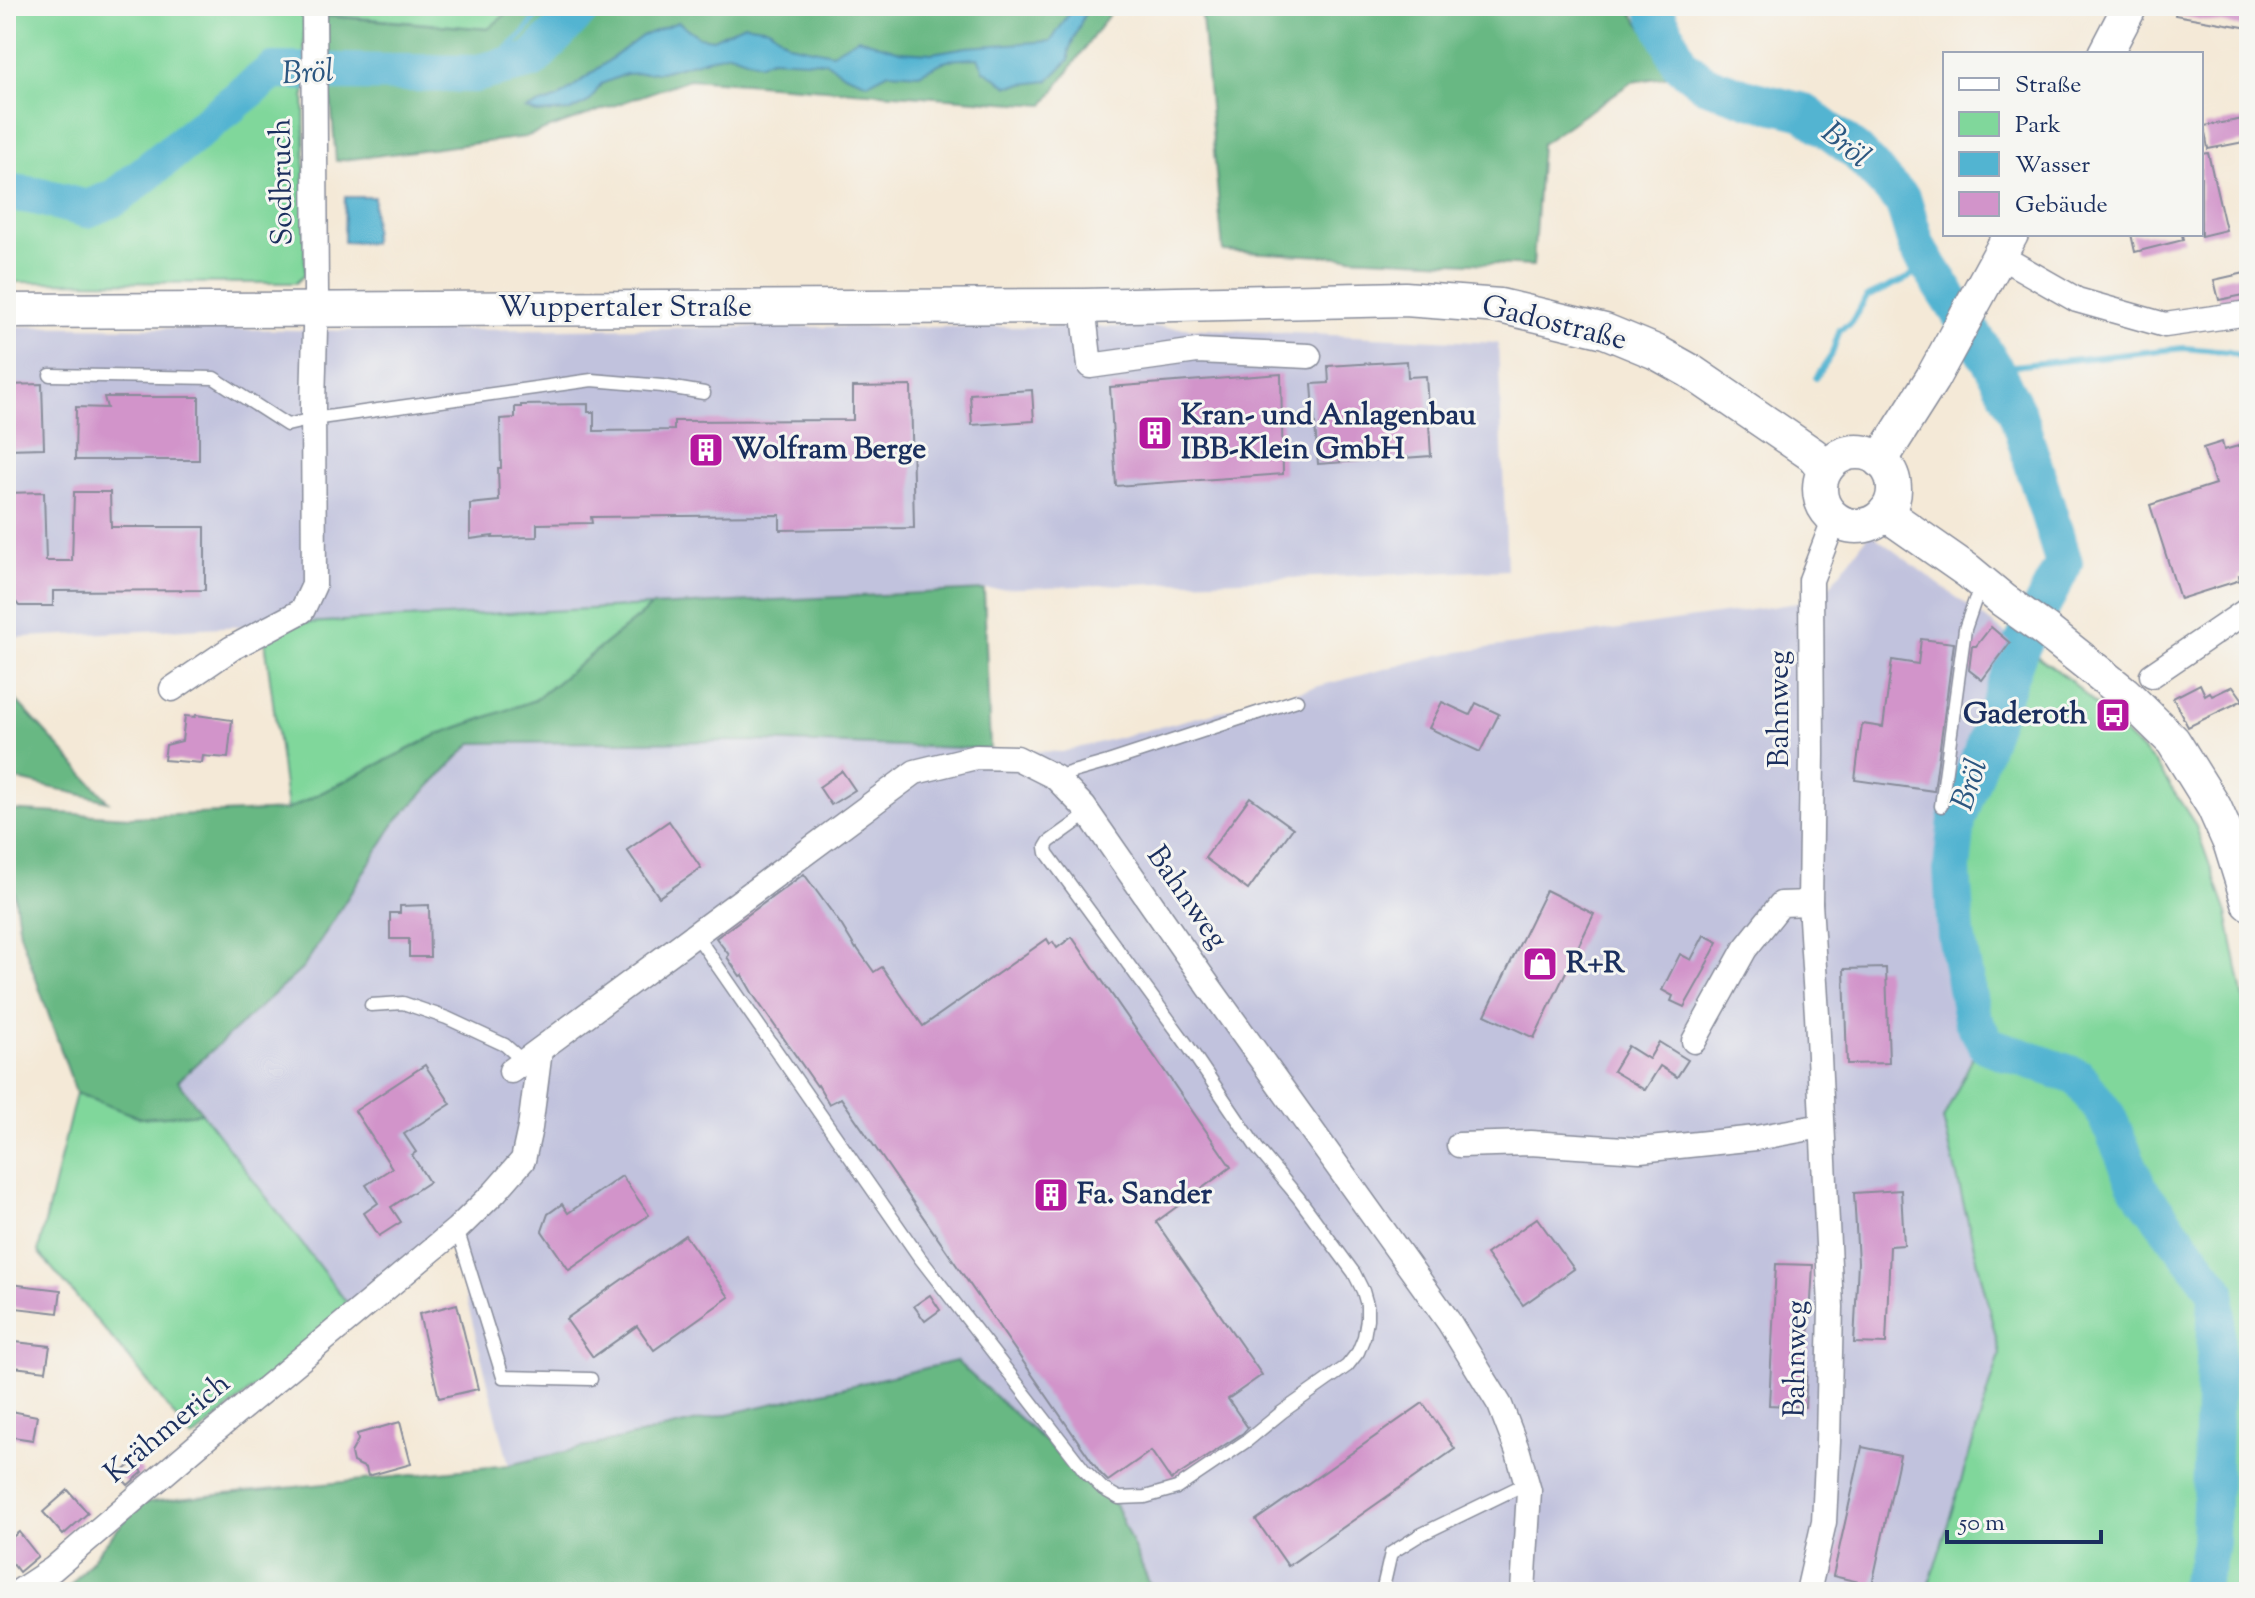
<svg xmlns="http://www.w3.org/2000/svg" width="2255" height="1598" viewBox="0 0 2255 1598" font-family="'Sorts Mill Goudy',serif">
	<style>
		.industrial { fill: #c1c2dd }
		.green { fill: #80d79b; stroke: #4e837c; stroke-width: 2 }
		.forest { fill: #68b883; stroke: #427470; stroke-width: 2 }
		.water { fill: #52b4d1; stroke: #367298; stroke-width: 2 }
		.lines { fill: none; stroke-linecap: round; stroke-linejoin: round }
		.stream { stroke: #52b4d1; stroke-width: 6 }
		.river { stroke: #52b4d1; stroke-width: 38 }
		.building { fill: #d294ca }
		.service-casing { stroke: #888c9a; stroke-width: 15 }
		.minor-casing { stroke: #888c9a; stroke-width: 27 }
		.secondary-casing { stroke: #888c9a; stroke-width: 37 }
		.service { stroke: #fff; stroke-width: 12 }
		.minor { stroke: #fff; stroke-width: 24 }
		.secondary { stroke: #fff; stroke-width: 34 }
		.labels { text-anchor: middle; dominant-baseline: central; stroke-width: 6; stroke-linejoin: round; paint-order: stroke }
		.street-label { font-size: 30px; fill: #1b2f5e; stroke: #f6f6f2 }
		.poi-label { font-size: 30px; font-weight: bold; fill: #1b2f5e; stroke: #f6f6f2; text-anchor: start }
		.water-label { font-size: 32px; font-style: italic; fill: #2c5780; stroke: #f6f6f2 }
	</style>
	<rect width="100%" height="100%" fill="#f6f6f2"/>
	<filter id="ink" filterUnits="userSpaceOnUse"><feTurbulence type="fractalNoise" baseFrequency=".0125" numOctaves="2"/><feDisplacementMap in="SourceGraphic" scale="16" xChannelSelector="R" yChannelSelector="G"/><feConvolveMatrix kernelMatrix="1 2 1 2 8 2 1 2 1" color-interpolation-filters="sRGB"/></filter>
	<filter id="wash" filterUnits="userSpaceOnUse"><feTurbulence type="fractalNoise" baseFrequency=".006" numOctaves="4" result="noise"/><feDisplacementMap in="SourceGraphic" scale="32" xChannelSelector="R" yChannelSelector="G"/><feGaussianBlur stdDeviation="1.8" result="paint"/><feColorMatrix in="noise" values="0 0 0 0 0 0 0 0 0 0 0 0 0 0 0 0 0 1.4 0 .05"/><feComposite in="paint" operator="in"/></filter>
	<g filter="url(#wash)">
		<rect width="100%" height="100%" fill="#f4e9d7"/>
		<g class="industrial">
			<path d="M6,326L368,331L751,327H1163L1498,343L1507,570L941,591L6,638Z"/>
			<path d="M1870,533L2014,640L1951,831L1977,1050L1943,1119L2000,1354L1927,1592H1153L1116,1506L956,1361L509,1465L449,1231L351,1308L178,1081L303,968L396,821L472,743L758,741L1062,752L1439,655L1819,600Z"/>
		</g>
		<g class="green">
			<path d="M6,6H304L305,274L296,283L6,282Z"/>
			<path d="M324,6H516L489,29L324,15Z"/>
			<path d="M652,606L535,700L439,734L287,810L263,625Z"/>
			<path d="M2014,640L2069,679L2155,763L2195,824L2227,913L2249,1025V1592H1927L2000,1354L1943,1119L1977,1049L1951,831Z"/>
			<path d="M76,1093L141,1118L202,1113L351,1308L192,1439L133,1363L38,1252Z"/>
		</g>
		<g class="forest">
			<path d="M516,6H1115L1044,105L689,79L525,137L336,161L324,16L488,29Z"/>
			<path d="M1201,6H1627L1676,75L1632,82L1541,144L1533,266L1223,251Z"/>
			<path d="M984,590L990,749L758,741L472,743L396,821L303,968L178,1081L202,1113L141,1118L76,1093L20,933L6,835V810L130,817L287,810L439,734L535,700L652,606Z"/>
			<path d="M6,689L108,801L6,777Z"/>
			<path d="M956,1361L1116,1506L1153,1592H65L139,1503L509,1465Z"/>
		</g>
		<g class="water">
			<path d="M1074,6H1088L1069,50V60L1048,81L1008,86L984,70L978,58L947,60L919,74L889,72L868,83L844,74L826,62L771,59L760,64L729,53L661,72L626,74L601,84L590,101L571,111L537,113L526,109L558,98L642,36L678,22L699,37L713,39L744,24L769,28L789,44L832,53L858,38L900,51L932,53L967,47L1051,41Z"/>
			<path d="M345,197H374L373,243L344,242Z"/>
		</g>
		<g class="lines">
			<g class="stream">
				<path d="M481,72L521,36L546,6"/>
				<path d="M1994,368L2184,348L2229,352L2249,360"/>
				<path d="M1816,378L1831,356L1840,329L1850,324L1867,297L1908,278L1927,262"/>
			</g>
			<g class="river">
				<path d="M1653,6L1680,64L1704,83L1750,99L1804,112L1856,151L1903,201L1917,247L1992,364L2017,412L2064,563L2017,655L1957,820L1952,869L1956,935L1972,1018L1987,1045L2078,1077L2107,1116L2138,1188L2217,1291L2210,1542L2206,1566L2196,1592"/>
				<path d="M6,192L36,196L87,209L116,197L273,71L474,74L532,60L584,6"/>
			</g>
		</g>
		<g id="blocks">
			<g class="building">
				<path d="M2176,6H2249V28L2175,15Z"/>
				<path d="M2249,118V141L2208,149L2204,126Z"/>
				<path d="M2208,153L2226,230L2201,236V154Z"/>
				<path d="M2131,234H2182L2183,240L2135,252Z"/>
				<path d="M2249,272V294L2219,300L2214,280Z"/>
				<path d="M1407,361L1408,377L1426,376L1431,456L1318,464L1312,384L1329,383L1328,366Z"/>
				<path d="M1281,374L1283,474L1116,486L1110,387Z"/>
				<path d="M42,384L44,448L6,449V385Z"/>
				<path d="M911,386L914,528L780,530V515L591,517L592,523L537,524V537L492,538L493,536L470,539V504L499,501L498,468H501L500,419L515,418V407H521V405L588,404V412H594V431L674,430V421L853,420V387Z"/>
				<path d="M1032,390L1034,421L972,425L970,394Z"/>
				<path d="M104,397H199V460H75L76,407L107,408Z"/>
				<path d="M2222,442L2224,450L2249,443V573L2239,576L2240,580L2180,599L2150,505L2215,484L2203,448Z"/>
				<path d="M44,492L46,561H72L74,492H110L111,527H205V590L53,591V606H19L6,589V493Z"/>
				<path d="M1991,627L2010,643L1982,680L1969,670L1972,646H1976Z"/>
				<path d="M1921,639L1954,643L1934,791L1855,780L1862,724L1883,727L1892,660L1918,664Z"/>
				<path d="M2200,684L2205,695L2210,692L2212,696L2233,686L2243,700L2188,727L2173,698Z"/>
				<path d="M1442,702L1470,715L1476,703L1499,714L1480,752L1429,728Z"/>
				<path d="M196,715L232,720L228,758L203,756L202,763L164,760L166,745L182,741L185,716L195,717Z"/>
				<path d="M842,771L855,790L831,805L819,787Z"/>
				<path d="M1250,797L1293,828L1248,890L1205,858Z"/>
				<path d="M669,821L701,868L659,897L627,850Z"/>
				<path d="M804,874L842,926L856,949L857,948L874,972L882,967L923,1026L1047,939L1050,944L1053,942L1057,948L1072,937L1231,1167L1156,1222L1262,1375L1228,1399L1248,1428L1243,1433L1171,1480L1151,1451L1108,1481L1100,1473L841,1098L829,1104L818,1085L817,1086L754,996L742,975L740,976L727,957L729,955L716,938Z"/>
				<path d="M1546,890L1594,914L1534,1038L1485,1015Z"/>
				<path d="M429,905L430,957H409V939H390V913H400V906Z"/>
				<path d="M1704,935L1718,942L1705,967L1706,968L1684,1007L1671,1001L1673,996L1662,990L1680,954L1691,960Z"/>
				<path d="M1886,968L1889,1063L1847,1064L1844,969Z"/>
				<path d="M1659,1042L1688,1060L1677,1077L1660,1066L1645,1090L1613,1071L1628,1046L1649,1059Z"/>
				<path d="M425,1065L451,1104L404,1134L416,1152L412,1155L429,1182L391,1207L401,1222L379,1236L364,1213L378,1203L366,1185L392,1168L355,1111Z"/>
				<path d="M622,1176L649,1215L569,1270L542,1231L548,1214L562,1204L568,1213Z"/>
				<path d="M1901,1190L1904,1245L1890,1246L1886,1344L1854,1343L1858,1262L1854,1193Z"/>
				<path d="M1537,1218L1574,1269L1523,1305L1486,1254Z"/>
				<path d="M685,1235L729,1297L654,1350L637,1326L593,1357L566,1319Z"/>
				<path d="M1776,1264L1813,1265L1805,1407L1769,1405Z"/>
				<path d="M10,1284L61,1290L58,1313L7,1307Z"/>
				<path d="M930,1295L940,1310L925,1321L914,1306Z"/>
				<path d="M457,1304L478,1389L439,1398L419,1314Z"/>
				<path d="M6,1341L50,1346L46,1371L6,1366Z"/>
				<path d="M1423,1403L1455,1449L1288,1566L1256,1520Z"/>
				<path d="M6,1410L37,1416L33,1440L6,1436Z"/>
				<path d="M400,1422L411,1464L368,1476L366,1468L353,1462L351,1453L358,1440L357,1434Z"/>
				<path d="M1862,1447L1900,1455L1872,1585L1833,1576Z"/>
				<path d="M134,1462L143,1472L128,1485L119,1475Z"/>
				<path d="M68,1490L88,1513L63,1535L43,1512Z"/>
				<path d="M19,1532L38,1556L19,1572L6,1555V1542Z"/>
			</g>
		</g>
	</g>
	<g filter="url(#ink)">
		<use href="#blocks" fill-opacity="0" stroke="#888c9a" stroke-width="2"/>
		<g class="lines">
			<defs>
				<g id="service">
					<path d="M50,375L214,378L287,425L313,419L592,380L662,386L704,393"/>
					<path d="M1055,777L1108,762L1297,700"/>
					<path d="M1941,806L1965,629L1975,600L1984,588"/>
					<path d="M696,935L920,1258L1084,1470L1103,1489L1119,1498L1145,1497L1177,1488L1248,1440L1282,1412L1347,1366L1358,1352L1364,1337L1367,1319V1305L1363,1291L1354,1273L1298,1197L1257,1148L1188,1046L1047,853L1046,847L1049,842L1088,814"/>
					<path d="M371,1005L403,1003L447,1018L505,1045L524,1062"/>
					<path d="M457,1229L503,1377L591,1379"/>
					<path d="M1382,1592L1391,1553L1420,1535L1527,1483"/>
				</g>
				<g id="minor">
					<path d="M2000,256L2077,300L2165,325L2249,313"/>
					<path d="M1083,306L1090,366L1197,351L1309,356"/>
					<path d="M2152,675L2249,609"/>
					<path d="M172,689L232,648L302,611L314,585L313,405L316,291L314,6"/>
					<path d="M1694,1041L1745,949L1781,904L1810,903"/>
					<path d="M511,1071L915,772L976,757L1017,758L1055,777L1084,807L1210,988L1449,1322L1500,1405L1518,1452L1529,1491L1523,1592"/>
					<path d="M1459,1145L1530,1143L1640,1150L1756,1138L1822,1126"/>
					<path d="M18,1592L53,1569L199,1444L457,1229L495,1192L523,1160L530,1128L540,1050"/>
					<path d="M1808,1592L1824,1522L1828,1442L1831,1307L1817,1015L1810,903L1812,754L1811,580L1831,528L1837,521"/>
				</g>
				<g id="secondary">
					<path d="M2105,54L2130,6"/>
					<path d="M6,311L1083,306L1405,299L1500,306L1605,331L1656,352L1690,371L1813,455L1825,470"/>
					<circle cx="1857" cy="489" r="37"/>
					<path d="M1880,461L1932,379L2011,234"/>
					<path d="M1885,513L1968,571L2003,600L2045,630L2124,693L2173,741L2214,807L2231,845L2249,903"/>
				</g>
			</defs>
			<use href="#service" class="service-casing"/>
			<use href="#minor" class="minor-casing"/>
			<use href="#secondary" class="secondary-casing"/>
			<use href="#service" class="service"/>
			<use href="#minor" class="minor"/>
			<use href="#secondary" class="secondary"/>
		</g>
	</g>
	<defs>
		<symbol id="building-square" viewBox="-11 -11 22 22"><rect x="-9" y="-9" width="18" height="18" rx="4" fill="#b5179e" stroke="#f6f6f2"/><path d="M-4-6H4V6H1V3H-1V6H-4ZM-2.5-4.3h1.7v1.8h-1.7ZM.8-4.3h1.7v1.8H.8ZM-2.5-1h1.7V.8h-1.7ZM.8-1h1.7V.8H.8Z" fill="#fff"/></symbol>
		<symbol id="bus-square" viewBox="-11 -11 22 22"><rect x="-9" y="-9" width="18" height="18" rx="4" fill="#b5179e" stroke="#f6f6f2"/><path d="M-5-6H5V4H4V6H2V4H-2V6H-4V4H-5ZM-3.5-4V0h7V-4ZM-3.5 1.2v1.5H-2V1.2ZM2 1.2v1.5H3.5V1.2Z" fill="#fff"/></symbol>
		<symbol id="shop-square" viewBox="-11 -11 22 22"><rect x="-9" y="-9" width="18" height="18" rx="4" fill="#b5179e" stroke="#f6f6f2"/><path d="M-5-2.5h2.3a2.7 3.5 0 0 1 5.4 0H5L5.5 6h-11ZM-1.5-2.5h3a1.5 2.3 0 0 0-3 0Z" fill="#fff"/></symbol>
	</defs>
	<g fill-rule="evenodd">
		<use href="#building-square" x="1135" y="413" width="40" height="40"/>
		<use href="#building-square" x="686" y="430" width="40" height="40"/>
		<use href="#bus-square" x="2093" y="695" width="40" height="40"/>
		<use href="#shop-square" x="1520" y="944" width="40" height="40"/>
		<use href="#building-square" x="1031" y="1175" width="40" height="40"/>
	</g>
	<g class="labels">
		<g class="street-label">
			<text transform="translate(283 182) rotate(-91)">Sodbruch</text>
			<text x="625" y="308">Wuppertaler Straße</text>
			<text transform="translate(1554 324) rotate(14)">Gadostraße</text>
			<text transform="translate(1780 709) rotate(-90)">Bahnweg</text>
			<text transform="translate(1186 898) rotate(55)">Bahnweg</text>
			<text transform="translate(1797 1359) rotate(-89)">Bahnweg</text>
			<text transform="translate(168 1429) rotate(-40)">Krähmerich</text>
		</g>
		<g class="poi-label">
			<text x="1181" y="416">Kran- und Anlagenbau<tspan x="1181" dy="34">IBB-Klein GmbH</tspan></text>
			<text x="732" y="450">Wolfram Berge</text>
			<text x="2087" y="715" text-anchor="end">Gaderoth</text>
			<text x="1566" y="964">R+R</text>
			<text x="1077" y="1195">Fa. Sander</text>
		</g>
		<g class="water-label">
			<text transform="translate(308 74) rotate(-3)">Bröl</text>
			<text transform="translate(1845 146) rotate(40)">Bröl</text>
			<text transform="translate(1971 785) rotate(-71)">Bröl</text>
		</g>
	</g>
	<rect width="2255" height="1598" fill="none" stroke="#f6f6f2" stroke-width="32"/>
	<rect x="1943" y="52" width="260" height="184" fill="#f6f6f2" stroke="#9ea6b7" stroke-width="2"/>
	<rect x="1959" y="78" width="40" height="12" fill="#ffffff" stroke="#9ea6b7" stroke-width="2"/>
	<text x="2015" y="92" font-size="24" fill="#1b2f5e">Straße</text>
	<rect x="1959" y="112" width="40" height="24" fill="#80d79b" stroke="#9ea6b7" stroke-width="2"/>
	<text x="2015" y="132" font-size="24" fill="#1b2f5e">Park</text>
	<rect x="1959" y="152" width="40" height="24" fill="#52b4d1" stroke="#9ea6b7" stroke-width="2"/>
	<text x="2015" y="172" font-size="24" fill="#1b2f5e">Wasser</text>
	<rect x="1959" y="192" width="40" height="24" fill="#d294ca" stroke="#9ea6b7" stroke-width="2"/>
	<text x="2015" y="212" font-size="24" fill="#1b2f5e">Gebäude</text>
	<path d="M1947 1530v12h154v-12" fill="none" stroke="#1b2f5e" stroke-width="4"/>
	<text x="1959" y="1530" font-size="24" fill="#1b2f5e" stroke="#f6f6f2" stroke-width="6" paint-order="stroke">50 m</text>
</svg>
